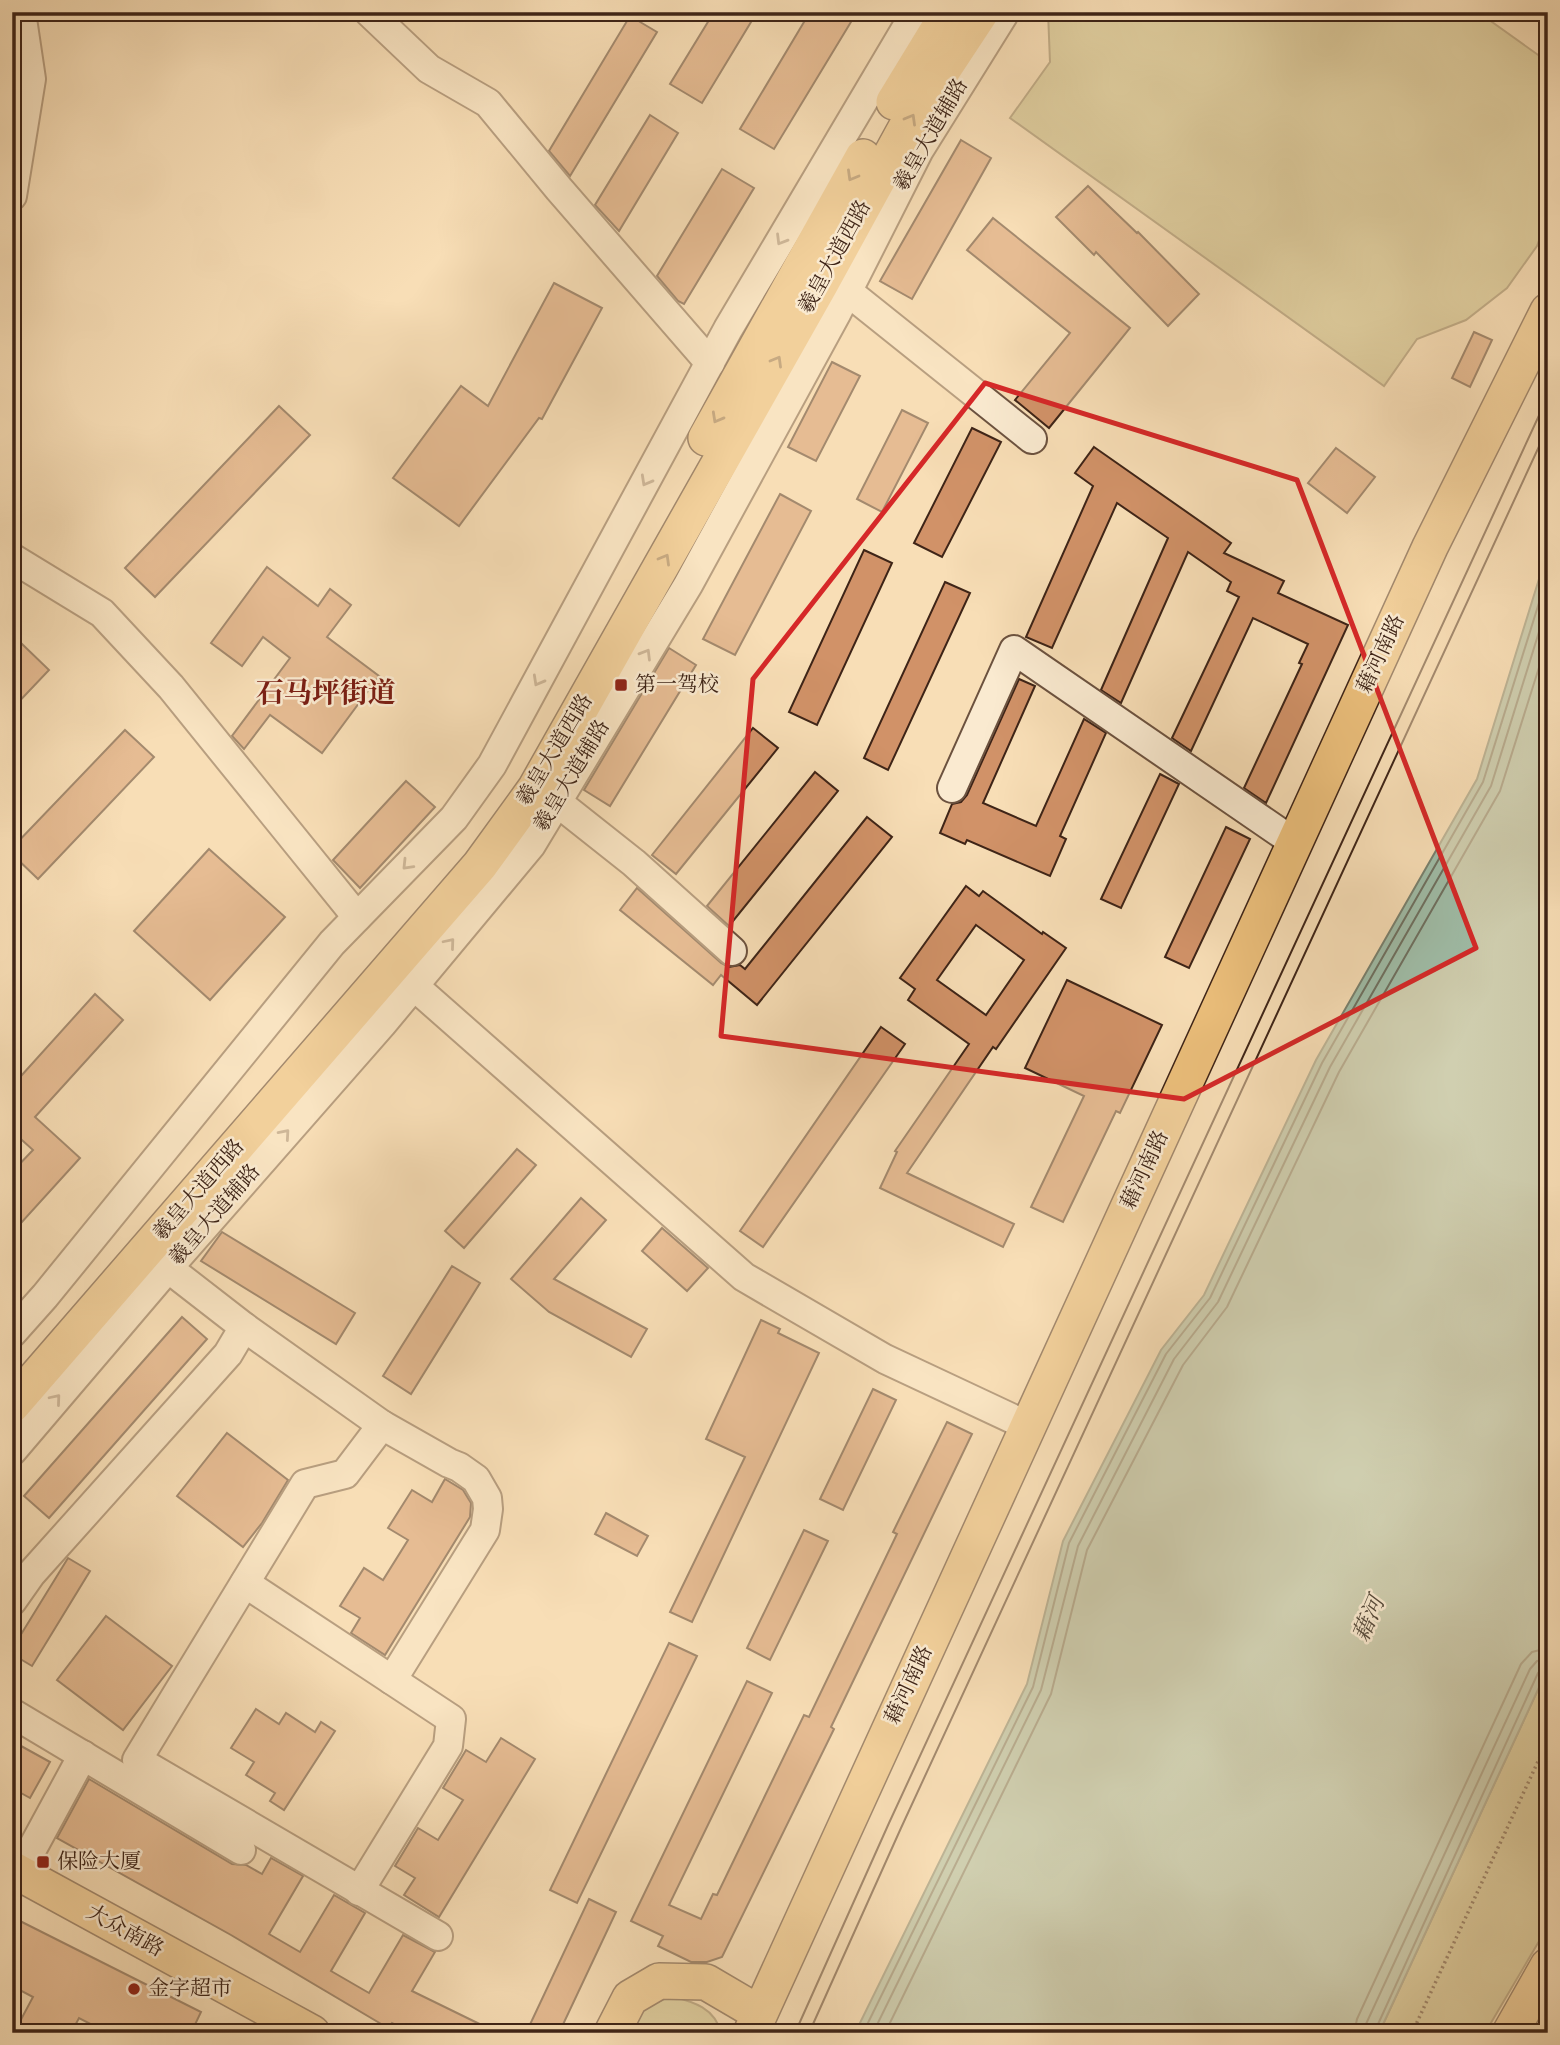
<svg xmlns="http://www.w3.org/2000/svg" width="1560" height="2045" viewBox="0 0 1560 2045" font-family="'Libre Bodoni','Noto Serif SC',serif">
	<style>
		.green { fill: #c5bf88; stroke: #827250; stroke-width: 2 }
		.water { fill: #9fbda8; stroke: #78806e; stroke-width: 2 }
		.lines { fill: none; stroke-linecap: round; stroke-linejoin: round }
		.shore { stroke: #6e7060; stroke-width: 2 }
		.building { fill: #d19268; stroke: #3e2417; stroke-width: 2; fill-rule: evenodd }
		.minor-casing { stroke: #6c523f; stroke-width: 32 }
		.major-casing { stroke: #3e2417; stroke-width: 38 }
		.path { stroke: #3e2417; stroke-width: 3.5; stroke-dasharray: 2 3.5; stroke-linecap: butt }
		.minor { stroke: #faead0; stroke-width: 28 }
		.major { stroke: #ecbf7b; stroke-width: 35 }
		.tram { stroke: #3e2417; stroke-width: 2 }
		.oneway { stroke: #8c6a44 }
		.oneway2 { stroke: #9c8774 }
		.marked { fill: none; stroke: #d62828; stroke-width: 5; stroke-linejoin: round }
		.poi-dot { fill: #8f2418; stroke: #faead0; stroke-width: 2.5 }
		.labels { text-anchor: middle; dominant-baseline: central; stroke-width: 5; stroke-linejoin: round; paint-order: stroke }
		.street-label { font-size: 21px; fill: #3e2417; stroke: #faead0 }
		.poi-label { font-size: 21px; fill: #3e2417; stroke: #faead0; text-anchor: start }
		.water-label { font-size: 23px; font-style: italic; fill: #564a3b; stroke: #faead0 }
		.district-label { font-size: 28px; font-weight: bold; fill: #7a1f14; stroke: #faead0 }
	</style>
	<rect width="100%" height="100%" fill="#f8deb6"/>
	<filter id="stains"><feTurbulence type="fractalNoise" baseFrequency=".00286" numOctaves="4"/><feColorMatrix values="0 0 0 0 .2 0 0 0 0 .09 0 0 0 0 .02 0 0 0 .5 -.17"/></filter>
	<radialGradient id="worn" r=".72"><stop offset=".6" stop-color="#630" stop-opacity="0"/><stop offset="1" stop-color="#630" stop-opacity=".3"/></radialGradient>
	<g class="green">
		<path d="M1048,12H1478L1548,62V215L1537,246L1507,288L1466,320L1417,339L1384,386L1010,118L1050,62Z"/>
		<path d="M1548,1668V1926L1485,2033H1379Z"/>
		<path d="M671,1996C694,2002 715,2008 721,2033H630L642,2009Z"/>
	</g>
	<path class="water" d="M1548,550V1668L1379,2033H855L1027,1684L1063,1541L1161,1350L1204,1295L1316,1060L1477,779Z"/>
	<g class="lines">
		<g class="shore">
			<path d="M863,2033L1033,1687L1069,1543L1166,1354L1210,1298L1322,1063L1483,782L1548,574"/>
			<path d="M873,2033L1041,1690L1078,1546L1174,1359L1218,1302L1330,1067L1491,786L1548,603"/>
			<path d="M885,2033L1051,1694L1087,1550L1183,1365L1227,1307L1339,1072L1500,791L1548,639"/>
			<path d="M1354,2033L1357,2019L1521,1664L1532,1652L1548,1648"/>
			<path d="M1365,2033L1366,2024L1530,1669L1537,1661L1548,1659"/>
			<path d="M1374,2033L1538,1673L1542,1669L1548,1668"/>
		</g>
	</g>
	<g class="building">
		<path d="M714,12H735L751,22L702,103L670,84Z"/>
		<path d="M810,12H857L774,149L740,129Z"/>
		<path d="M630,16L657,32L570,176L549,151Z"/>
		<path d="M650,115L678,133L619,231L595,205Z"/>
		<path d="M961,140L991,158L912,299L880,281Z"/>
		<path d="M722,169L754,188L684,304L678,301L657,276Z"/>
		<path d="M1088,186L1137,233L1138,232L1199,294L1168,326L1096,252L1094,255L1056,217Z"/>
		<path d="M993,218L1130,328L1049,428L1015,400L1070,333L967,250Z"/>
		<path d="M554,283L602,308L542,419L539,418L459,526L393,478L461,386L488,406Z"/>
		<path d="M1474,332L1492,340L1470,387L1452,378Z"/>
		<path d="M832,362L860,376L816,461L788,447Z"/>
		<path d="M279,406L310,435L155,597L125,568Z"/>
		<path d="M902,410L928,423L882,512L857,499Z"/>
		<path d="M972,428L1001,442L942,557L914,543Z"/>
		<path d="M1094,447L1231,543L1224,553L1284,581L1278,593L1348,625L1266,803L1244,788L1302,664L1299,663L1308,644L1253,618L1191,751L1172,738L1239,597L1227,591L1231,582L1188,552L1121,703L1101,690L1168,538L1117,503L1052,648L1026,637L1093,486L1075,473Z"/>
		<path d="M1336,448L1375,477L1347,513L1308,483Z"/>
		<path d="M780,494L811,511L735,655L703,639Z"/>
		<path d="M864,550L892,563L817,725L789,712Z"/>
		<path d="M267,567L318,606L330,589L351,605L327,637L379,676L322,753L270,715L244,749L232,736L290,658L263,637L242,666L211,643Z"/>
		<path d="M945,582L970,593L888,770L864,758Z"/>
		<path d="M21,643L49,670L12,709V652Z"/>
		<path d="M669,648L696,665L610,806L584,790Z"/>
		<path d="M1019,679L1035,686L983,803L1036,826L1084,719L1106,733L1060,836L1066,839L1050,876L967,840L965,844L940,833L952,804L961,802L967,795Z"/>
		<path d="M753,728L778,748L676,874L652,855Z"/>
		<path d="M125,730L154,757L38,879L12,854V848Z"/>
		<path d="M815,772L838,791L729,926L707,906Z"/>
		<path d="M1160,774L1179,784L1121,908L1101,899Z"/>
		<path d="M406,781L435,807L360,888L333,860Z"/>
		<path d="M867,817L892,837L757,1005L721,975L713,985L620,910L637,888L721,963L729,967L740,965L745,969Z"/>
		<path d="M1226,827L1250,839L1189,968L1165,957Z"/>
		<path d="M209,849L285,917L210,1000L134,931Z"/>
		<path d="M966,886L979,896L983,891L1042,934L1043,932L1066,948L996,1049L993,1047L907,1173L1014,1224L1003,1247L880,1188L897,1152L895,1151L969,1044L908,1000L915,989L900,978ZM976,925L1024,960L986,1015L937,980Z"/>
		<path d="M1067,980L1162,1025L1120,1113L1116,1111L1063,1222L1031,1207L1084,1096L1025,1068Z"/>
		<path d="M95,994L123,1020L35,1117L80,1158L12,1233V1172L33,1150L12,1131V1086Z"/>
		<path d="M881,1027L905,1044L763,1247L740,1231Z"/>
		<path d="M517,1149L536,1165L464,1248L445,1231Z"/>
		<path d="M581,1198L606,1220L554,1279L647,1329L631,1357L549,1312L511,1279Z"/>
		<path d="M662,1228L708,1268L687,1291L642,1251Z"/>
		<path d="M222,1232L355,1313L336,1344L201,1261Z"/>
		<path d="M452,1266L480,1283L411,1394L383,1376Z"/>
		<path d="M182,1317L207,1339L49,1518L24,1496Z"/>
		<path d="M761,1320L780,1329L778,1333L819,1353L692,1622L670,1612L745,1457L706,1439Z"/>
		<path d="M873,1389L896,1400L843,1510L820,1499Z"/>
		<path d="M947,1422L972,1434L831,1727L834,1729L722,1957L707,1962H691L658,1946L663,1936L631,1921L747,1681L772,1693L669,1905L701,1919L713,1894L717,1895L804,1715L809,1717L897,1534L893,1532Z"/>
		<path d="M227,1433L288,1480L262,1523L243,1547L177,1496Z"/>
		<path d="M445,1479L463,1490L471,1503L470,1517L385,1655L351,1633L360,1618L340,1606L364,1568L383,1580L408,1540L388,1528L412,1490L432,1502Z"/>
		<path d="M606,1513L648,1536L637,1556L595,1534Z"/>
		<path d="M804,1530L828,1541L770,1660L747,1648Z"/>
		<path d="M68,1558L90,1571L32,1666L12,1654V1649Z"/>
		<path d="M106,1616L172,1666L123,1730L57,1680Z"/>
		<path d="M669,1643L697,1656L577,1903L550,1890Z"/>
		<path d="M256,1709L279,1724L286,1713L315,1732L321,1722L335,1731L284,1810L270,1801L275,1793L246,1775L254,1762L231,1748Z"/>
		<path d="M501,1738L535,1759L439,1917L404,1895L415,1878L395,1866L418,1828L438,1840L463,1800L443,1788L466,1750L486,1762Z"/>
		<path d="M12,1741L50,1762L30,1798L12,1788Z"/>
		<path d="M89,1779L232,1864L246,1865L262,1874L271,1858L303,1876L269,1934L300,1952L334,1895L365,1913L331,1971L369,1993L403,1935L435,1952L412,1991L498,2033H412L392,2023L388,2028L231,1935L57,1838Z"/>
		<path d="M589,1899L616,1912L559,2033H526Z"/>
		<path d="M12,1917L201,2012L191,2033H108L79,2018L71,2033H29L17,2027L33,1997L12,1986Z"/>
	</g>
	<g class="lines">
		<defs>
			<g id="minor">
				<path d="M369,12L429,69L488,103L559,189L710,363"/>
				<path d="M12,196L31,79L21,12"/>
				<path d="M847,291L1032,439"/>
				<path d="M12,558L102,613L171,687L357,917"/>
				<path d="M952,788L1014,650L1295,843"/>
				<path d="M557,802L634,863L732,951"/>
				<path d="M414,986L744,1277L885,1359L1028,1426"/>
				<path d="M244,1327L382,1425L345,1474L305,1484L137,1760L438,1936"/>
				<path d="M12,1333L45,1296L332,943L454,818L492,765L728,329L916,12"/>
				<path d="M382,1425L449,1463L459,1467L476,1479L487,1498L488,1509L485,1530L392,1680"/>
				<path d="M12,1451L168,1268L382,1024L531,845L688,585L837,312L919,150L1005,12"/>
				<path d="M245,1583L451,1719L448,1746L359,1891"/>
				<path d="M12,1601L31,1574L228,1354L244,1327L168,1268"/>
				<path d="M12,1713L241,1850"/>
				<path d="M19,1873L83,1755"/>
			</g>
			<g id="major">
				<path d="M894,102L949,12"/>
				<path d="M706,438L863,157"/>
				<path d="M12,1405L480,865L535,789L820,285L913,115L981,12"/>
				<path d="M12,1869L312,2033"/>
				<path d="M612,2033L630,1998L659,1981L706,1982L759,2013"/>
				<path d="M751,2033L1430,547L1548,311"/>
				<path d="M1510,2033L1548,1966"/>
			</g>
		</defs>
		<use href="#minor" class="minor-casing"/>
		<use href="#major" class="major-casing"/>
		<path class="path" d="M1412,2033L1548,1740"/>
		<use href="#minor" class="minor"/>
		<use href="#major" class="major"/>
		<g class="tram">
			<path d="M795,2033L889,1823L1548,396"/>
			<path d="M809,2033L901,1828L1548,427"/>
		</g>
	</g>
	<defs><path id="oneway-chevron" d="M-2-3.5L2.5 0L-2 3.5" fill="none" stroke-width="1.6" stroke-linecap="round" stroke-linejoin="round" transform="scale(1.75)"/></defs>
	<g class="oneway">
		<use href="#oneway-chevron" transform="translate(911 119) rotate(-60)"/>
		<use href="#oneway-chevron" transform="translate(852 176) rotate(120)"/>
		<use href="#oneway-chevron" transform="translate(777 361) rotate(-60)"/>
		<use href="#oneway-chevron" transform="translate(717 418) rotate(119)"/>
		<use href="#oneway-chevron" transform="translate(665 559) rotate(-60)"/>
	</g>
	<g class="oneway2">
		<use href="#oneway-chevron" transform="translate(781 240) rotate(121)"/>
		<use href="#oneway-chevron" transform="translate(646 481) rotate(119)"/>
		<use href="#oneway-chevron" transform="translate(646 654) rotate(-59)"/>
		<use href="#oneway-chevron" transform="translate(538 681) rotate(119)"/>
		<use href="#oneway-chevron" transform="translate(407 865) rotate(134)"/>
		<use href="#oneway-chevron" transform="translate(450 943) rotate(-50)"/>
		<use href="#oneway-chevron" transform="translate(285 1134) rotate(-49)"/>
		<use href="#oneway-chevron" transform="translate(56 1399) rotate(-50)"/>
	</g>
	<path d="M0 0H1560V2045H0ZM985,383L1297,480L1476,948L1184,1099L721,1036L753,679Z" fill="#f8deb6" fill-opacity=".55" fill-rule="evenodd"/>
	<path class="marked" d="M985,383L1297,480L1476,948L1184,1099L721,1036L753,679Z"/>
	<g class="poi-dot">
		<rect x="614" y="678" width="14" height="14" rx="3.5"/>
		<rect x="36" y="1855" width="14" height="14" rx="3.5"/>
		<circle cx="134" cy="1989" r="7"/>
	</g>
	<g class="labels">
		<g class="street-label">
			<text transform="translate(931 135) rotate(-60)">羲皇大道辅路</text>
			<text transform="translate(835 257) rotate(-61)">羲皇大道西路</text>
			<text transform="translate(1381 654) rotate(-65)">藉河南路</text>
			<text transform="translate(555 750) rotate(-59)">羲皇大道西路</text>
			<text transform="translate(572 776) rotate(-59)">羲皇大道辅路</text>
			<text transform="translate(1145 1170) rotate(-65)">藉河南路</text>
			<text transform="translate(199 1190) rotate(-49)">羲皇大道西路</text>
			<text transform="translate(215 1215) rotate(-49)">羲皇大道辅路</text>
			<text transform="translate(909 1685) rotate(-65)">藉河南路</text>
			<text transform="translate(125 1931) rotate(29)">大众南路</text>
		</g>
		<g class="poi-label">
			<text x="635" y="685">第一驾校</text>
			<text x="57" y="1862">保险大厦</text>
			<text x="148" y="1989">金字超市</text>
		</g>
		<g class="water-label">
			<text transform="translate(1369 1619) rotate(-67)">藉河</text>
		</g>
		<g class="district-label">
			<text x="326" y="693">石马坪街道</text>
		</g>
	</g>
	<rect width="1560" height="2045" fill="none" stroke="#f8deb6" stroke-width="42"/>
	<rect x="14" y="14" width="1532" height="2017" fill="none" stroke="#3e2417" stroke-width="3.5"/>
	<rect x="21" y="21" width="1518" height="2003" fill="none" stroke="#3e2417" stroke-width="2"/>
	<rect width="100%" height="100%" filter="url(#stains)"/>
	<rect width="100%" height="100%" fill="url(#worn)"/>
</svg>
